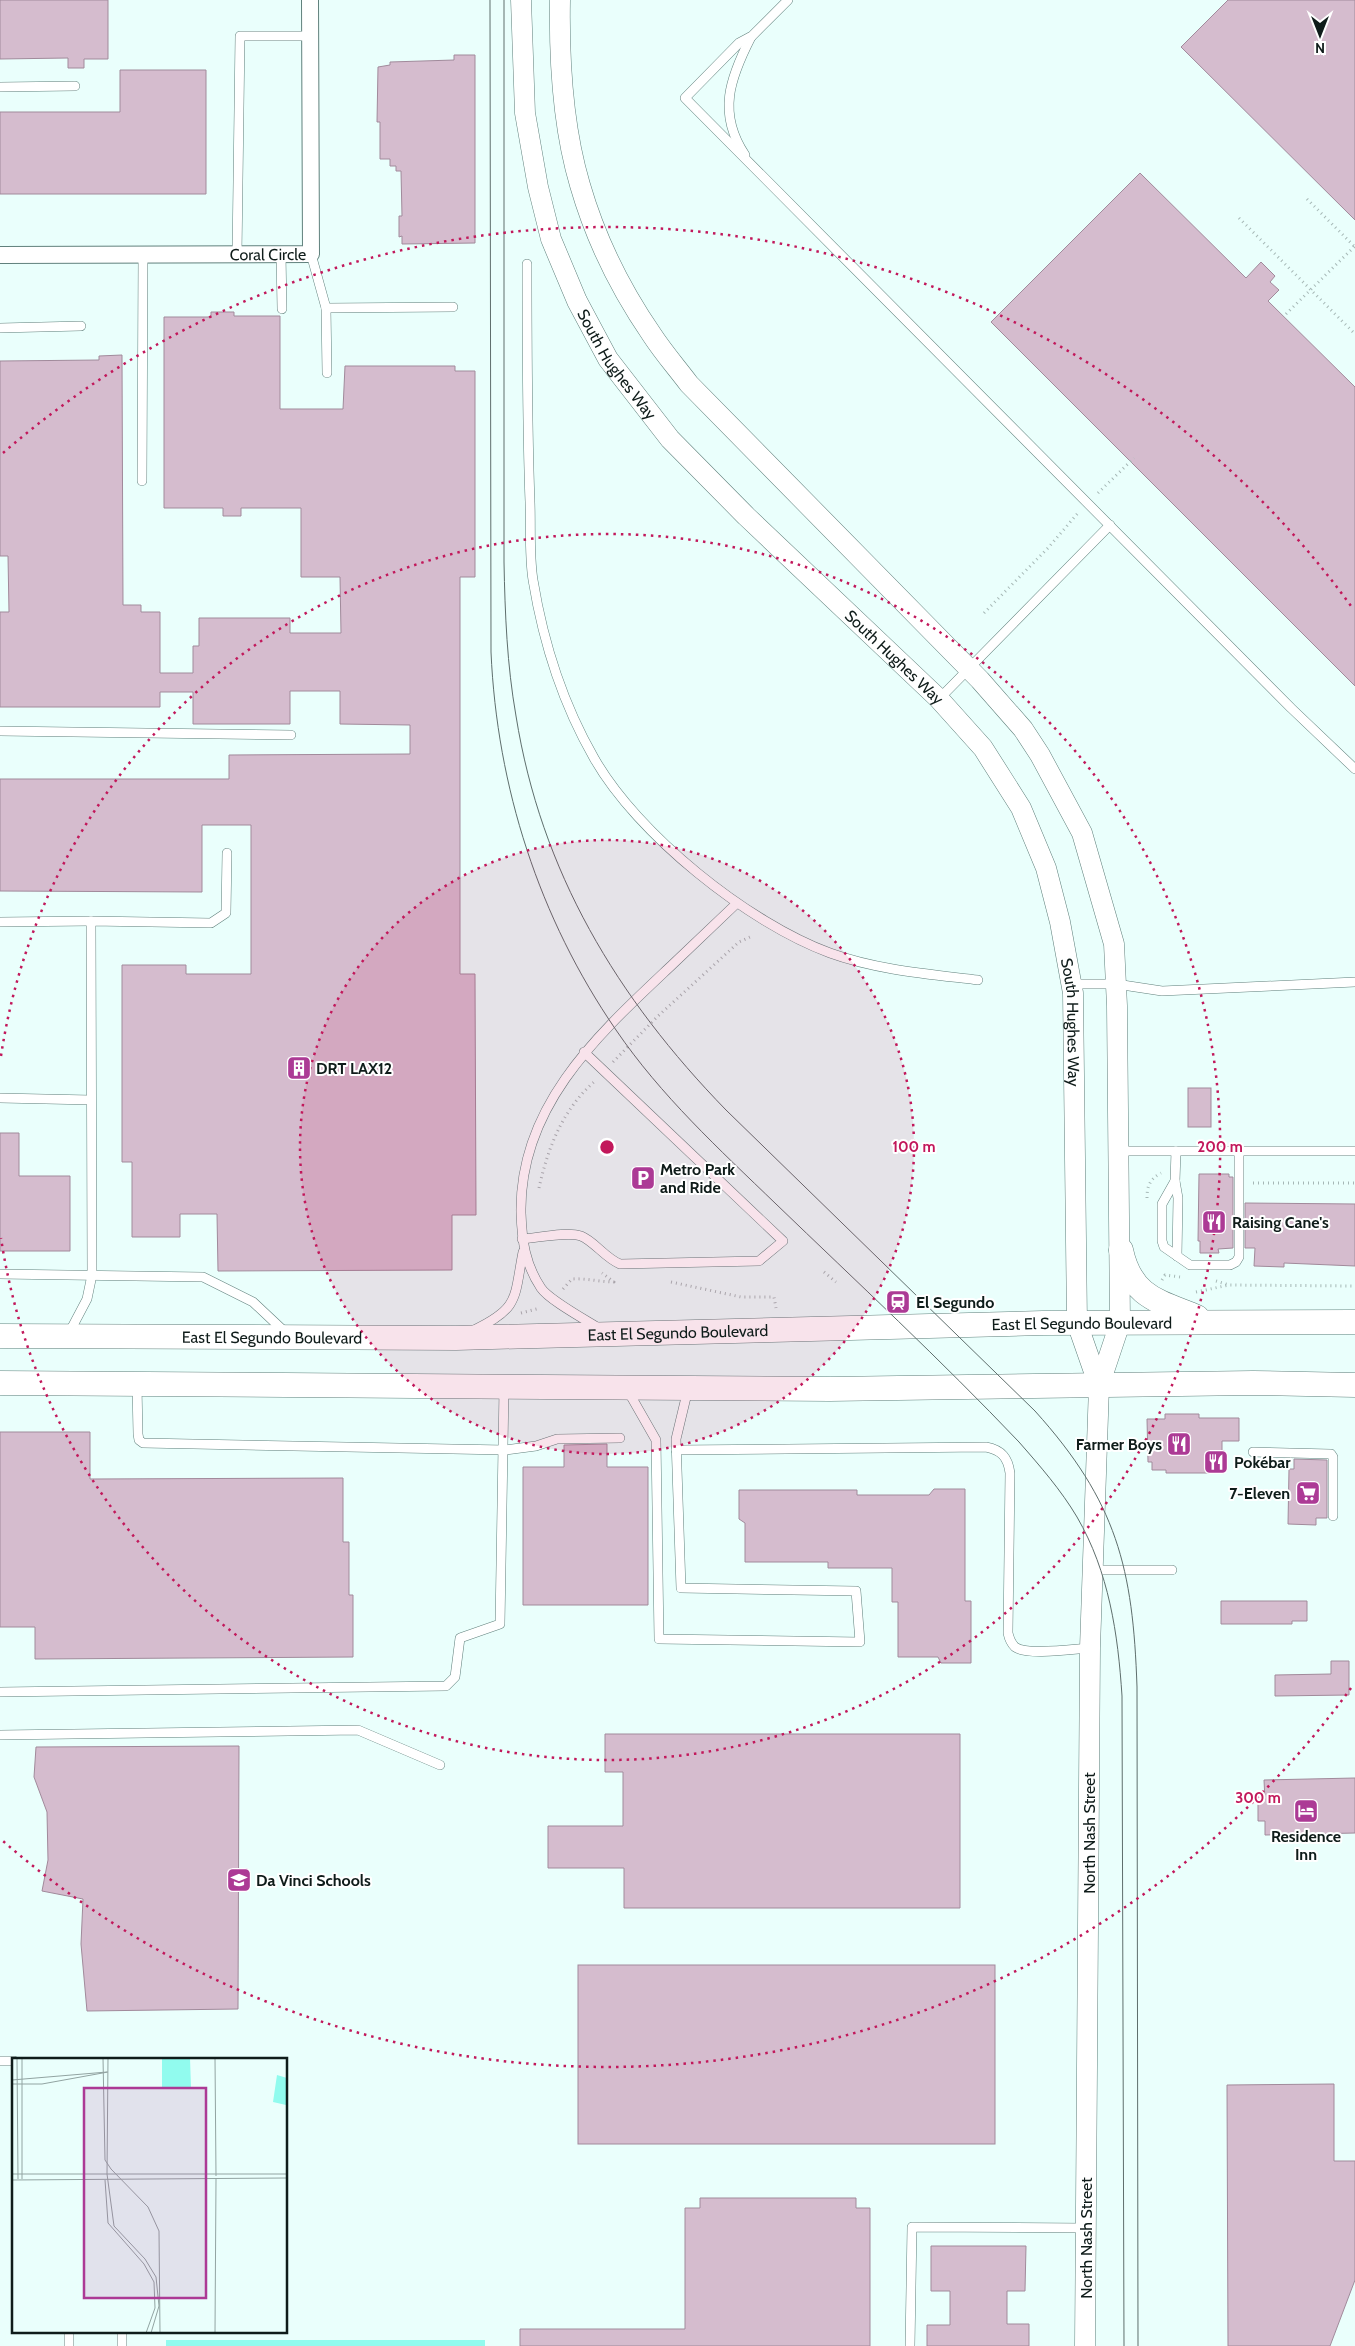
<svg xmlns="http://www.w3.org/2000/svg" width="1355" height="2346" viewBox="0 0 1355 2346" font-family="Cabin,sans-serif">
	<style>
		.green { fill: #91fbee }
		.building { fill: #d5bcce; stroke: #a18a9b }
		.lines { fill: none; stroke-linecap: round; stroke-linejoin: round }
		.service-casing { stroke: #60807c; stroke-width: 10 }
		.minor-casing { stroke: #60807c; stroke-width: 18 }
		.tertiary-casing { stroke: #60807c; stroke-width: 21 }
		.secondary-casing { stroke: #60807c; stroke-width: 25 }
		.path { stroke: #a6b8b6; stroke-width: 3; stroke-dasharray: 1 4; stroke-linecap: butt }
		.service { stroke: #fff; stroke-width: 9 }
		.minor { stroke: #fff; stroke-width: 16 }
		.tertiary { stroke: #fff; stroke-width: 20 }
		.secondary { stroke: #fff; stroke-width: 24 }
		.tram { stroke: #5e6e6c; stroke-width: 1 }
		.ring { fill: none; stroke: #c2185b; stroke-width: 2.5; stroke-dasharray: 2.5 5 }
		.labels { text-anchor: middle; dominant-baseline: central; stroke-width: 4; stroke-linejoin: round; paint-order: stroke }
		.street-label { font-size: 16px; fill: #0f1c1a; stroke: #fff }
		.poi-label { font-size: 16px; font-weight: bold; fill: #0f1c1a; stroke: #fff; text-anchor: start }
		.inset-road { fill: none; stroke: #92a4a2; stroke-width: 1 }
		.view { fill: #ac3a95; fill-opacity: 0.15; stroke: #ac3a95; stroke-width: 2.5 }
		.inset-edge { fill: none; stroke: #0f1c1a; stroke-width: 2.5 }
		.centre { fill: #c2185b; stroke: #fff; stroke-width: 2.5 }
		.ring-label { font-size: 15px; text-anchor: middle; font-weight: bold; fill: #c2185b; stroke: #fff; stroke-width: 4; stroke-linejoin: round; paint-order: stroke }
	</style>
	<rect width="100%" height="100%" fill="#eafffc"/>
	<rect class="green" x="166" y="2340" width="319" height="6"/>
	<g class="building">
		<path d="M0,0H108V59H84V68H68V58L0,59Z"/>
		<path d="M1228,0H1355V220L1181,47Z"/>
		<path d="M454,55H475V243L402,244V236L399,237V216H402L401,171H396V166H390V159H380V122H377L378,67L390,65V62L454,60Z"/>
		<path d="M120,70H206V194H0V112H120Z"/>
		<path d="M1140,173L1246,278L1261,262L1275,276L1270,282L1279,290L1268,301L1355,387V686L991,322Z"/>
		<path d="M211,312H234V316H280V409H343L345,366H455V371H475V577H460V974H475L476,1215H452V1270L218,1271L217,1214H180V1237H132V1162H122V965H186V974H251V825H202V892L0,891V779H229V755L410,754V725L340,724V691H290V724H193V692H160V707H0V612H9L8,556H0V361L99,360V356L122,355L123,605H141V612H160V673H193V646H199V618H290V633H341L340,577H301V508H241V516H223V508H164V317H211Z"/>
		<rect x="1188" y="1088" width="23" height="39"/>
		<path d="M0,1133H19V1176H70V1251H0Z"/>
		<path d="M1199,1174H1229V1177H1233V1248L1218,1249L1219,1253H1200V1241H1198Z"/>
		<path d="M1245,1203L1355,1204V1266L1284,1263V1267L1254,1266L1255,1248H1245Z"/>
		<path d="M1165,1414H1199V1418H1239V1441H1222V1473H1166V1470H1152V1462H1148L1147,1419H1165Z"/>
		<path d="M0,1432H90V1479L343,1478V1542H349V1595H353V1657L35,1659V1627H0Z"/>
		<path d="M607,1444V1467H648V1605H523V1467H564V1445Z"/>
		<path d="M1294,1459L1327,1460V1518H1316V1525L1288,1524L1289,1469H1294Z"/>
		<path d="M934,1489H965V1601H971V1663H941L938,1657H898V1602H892V1568H828V1562H745V1523L739,1519V1490H857V1495H929Z"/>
		<path d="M1221,1601H1307V1621H1292V1624H1221Z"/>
		<path d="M1331,1661H1349V1695L1275,1696V1675L1331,1674Z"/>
		<path d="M605,1734H960V1908H624V1868H548V1826H623V1772H605Z"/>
		<path d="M239,1746L238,2009L87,2011L81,1944L83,1899L42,1891L48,1860L47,1812L34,1777L36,1747Z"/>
		<path d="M1355,1778V1833L1265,1835V1821H1258V1800H1265L1264,1780Z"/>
		<rect x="578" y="1965" width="417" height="179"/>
		<path d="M1334,2084V2161H1355V2280L1330,2346H1228L1227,2085Z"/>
		<path d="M700,2198H856V2208H870V2346H520V2329H685V2208H700Z"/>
		<path d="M931,2246H1026L1025,2291H1007V2324H1029V2346H927V2325H950V2291H931Z"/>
	</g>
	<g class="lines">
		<defs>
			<g id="service">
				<path d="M788,0L752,36L739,43L685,98L1291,708L1355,769"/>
				<path d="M0,87L75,86"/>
				<path d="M745,155C717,113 730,78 751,37"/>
				<path d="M237,254L240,36H310"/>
				<path d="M281,254L282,309"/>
				<path d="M311,254L326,308"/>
				<path d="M527,264C527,344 527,423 530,502C531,527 529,555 533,580C543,641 563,704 594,758C637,834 748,923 830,953C877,970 928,974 978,980"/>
				<path d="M0,328L81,326"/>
				<path d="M327,373L326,308L453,307"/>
				<path d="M142,481L143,254"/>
				<path d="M939,699L1110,525"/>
				<path d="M0,731L291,735"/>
				<path d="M0,922L91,921"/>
				<path d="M1072,984H1116L1162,991L1355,982"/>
				<path d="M0,1098L91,1100"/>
				<path d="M1119,1151H1355"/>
				<path d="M1176,1151L1175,1181L1162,1204V1241L1164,1247L1190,1265H1230L1236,1262L1239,1257V1151"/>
				<path d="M1175,1181L1178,1198L1177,1256"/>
				<path d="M522,1239C537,1238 567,1231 581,1236C594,1241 605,1258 620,1264L759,1261L783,1241L584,1052"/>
				<path d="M0,1274L203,1277L253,1302L286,1333"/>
				<path d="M600,1329C586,1320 549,1300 541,1288C525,1264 522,1241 521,1213C519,1104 601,1032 673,964C694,944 715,924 736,904"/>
				<path d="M474,1330C520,1308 514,1298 523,1252"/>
				<path d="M68,1335L87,1299L92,1275L91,921L211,923L226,913L227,853"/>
				<path d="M137,1386L138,1434L139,1440L143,1443L505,1450L536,1446L557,1439L620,1438"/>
				<path d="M628,1391L656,1440L659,1639L860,1642L856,1591L681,1588L676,1439L688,1389"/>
				<path d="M676,1450L986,1447C1002,1450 1008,1458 1010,1473L1008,1633C1009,1638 1011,1643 1015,1647C1027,1656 1074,1649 1090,1648"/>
				<path d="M1253,1452L1331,1454L1333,1457V1516"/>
				<path d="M1093,1570H1172"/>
				<path d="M0,1692L446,1686L455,1677L460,1638L500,1624L504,1388"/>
				<path d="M0,1735L358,1730L440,1765"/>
				<path d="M0,2061H14"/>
				<path d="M69,2332V2346"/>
				<path d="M122,2332V2346"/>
				<path d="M910,2346L912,2227L1086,2228"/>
			</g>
			<g id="minor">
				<path id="s1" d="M0,255L311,254L310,0"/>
			</g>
			<g id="tertiary">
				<path id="s2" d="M521,0L525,113L538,187L551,239L577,301L608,359L670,439L746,516L939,699L983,748L1021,808L1046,868L1060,922L1073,993L1077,1323L1099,1386"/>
				<path d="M560,0C559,59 563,128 580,185C595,237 621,290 652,335C663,352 677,368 689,384L980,680L1023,729L1040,755L1082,833L1114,944L1117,1006L1120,1323L1099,1386L1090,1648L1085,2346"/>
			</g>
			<g id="secondary">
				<path d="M1121,1250C1131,1297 1158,1301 1197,1317"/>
				<path id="s3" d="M0,1336L456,1338L1043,1323L1355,1322"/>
				<path d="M0,1383L830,1389L1253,1383L1355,1385"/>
			</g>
		</defs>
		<use href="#service" class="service-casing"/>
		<use href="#minor" class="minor-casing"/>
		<use href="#tertiary" class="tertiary-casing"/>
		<use href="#secondary" class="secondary-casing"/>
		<g class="path">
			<path d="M1307,199L1355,247"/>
			<path d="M1239,218L1355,334"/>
			<path d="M1286,314L1355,246"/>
			<path d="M1098,493L1134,458"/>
			<path d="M984,613L1048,548L1078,513"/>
			<path d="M613,1062L657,1017L739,942L750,937"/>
			<path d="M1253,1183H1355"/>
			<path d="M539,1188C548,1147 563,1109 595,1081"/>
			<path d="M1147,1198C1147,1186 1150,1179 1161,1173"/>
			<path d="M824,1272L836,1282"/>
			<path d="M1162,1280L1165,1275L1180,1277"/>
			<path d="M1216,1281L1229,1285L1355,1286"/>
			<path d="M671,1282L741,1297H774L776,1308"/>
			<path d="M563,1289L572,1279C586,1278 600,1282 614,1282L602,1273"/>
			<path d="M1196,1292L1229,1285"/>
			<path d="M521,1313L540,1308"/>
		</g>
		<use href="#service" class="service"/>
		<use href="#minor" class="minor"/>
		<use href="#tertiary" class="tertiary"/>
		<use href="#secondary" class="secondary"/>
		<g class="tram">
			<path d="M490,0L491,652C497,787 539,918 616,1030C661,1096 719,1149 776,1204C857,1282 941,1360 1019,1442C1040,1466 1061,1490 1077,1517C1109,1572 1118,1634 1122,1696L1124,2346"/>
			<path d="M504,0V562C505,614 507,665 516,716C541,872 617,998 726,1110L1035,1411C1117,1502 1133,1568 1137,1687L1138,2346"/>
		</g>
	</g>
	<circle cx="607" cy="1147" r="307" fill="#c2185b" fill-opacity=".12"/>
	<g class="ring">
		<circle cx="607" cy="1147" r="307"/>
		<path d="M1 1056A613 613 0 1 1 1 1238"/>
		<path d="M1351 1688A920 920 0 0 1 3 1841M3 453A920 920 0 0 1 1351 606"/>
	</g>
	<defs>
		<symbol id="building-square" viewBox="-11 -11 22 22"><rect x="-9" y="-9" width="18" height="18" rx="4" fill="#ac3a95" stroke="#fff"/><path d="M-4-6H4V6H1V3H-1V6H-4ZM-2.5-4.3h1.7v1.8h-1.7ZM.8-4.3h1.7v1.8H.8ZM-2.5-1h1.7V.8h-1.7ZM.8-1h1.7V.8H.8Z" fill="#fff"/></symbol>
		<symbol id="parking-square" viewBox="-11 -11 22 22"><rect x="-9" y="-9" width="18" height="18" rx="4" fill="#ac3a95" stroke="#fff"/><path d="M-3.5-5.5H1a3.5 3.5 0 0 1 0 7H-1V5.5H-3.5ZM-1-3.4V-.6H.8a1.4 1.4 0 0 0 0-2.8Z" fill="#fff"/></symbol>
		<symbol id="restaurant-square" viewBox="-11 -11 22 22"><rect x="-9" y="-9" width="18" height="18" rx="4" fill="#ac3a95" stroke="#fff"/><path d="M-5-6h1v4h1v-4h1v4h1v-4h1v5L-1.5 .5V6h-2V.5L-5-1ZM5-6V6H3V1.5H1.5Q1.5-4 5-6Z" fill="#fff"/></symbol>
		<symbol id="station-square" viewBox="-11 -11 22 22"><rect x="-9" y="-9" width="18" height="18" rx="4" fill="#ac3a95" stroke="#fff"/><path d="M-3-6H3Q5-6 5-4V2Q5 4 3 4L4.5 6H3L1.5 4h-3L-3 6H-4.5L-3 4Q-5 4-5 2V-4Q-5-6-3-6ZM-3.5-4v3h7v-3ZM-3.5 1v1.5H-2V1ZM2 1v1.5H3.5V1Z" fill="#fff"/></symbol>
		<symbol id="supermarket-square" viewBox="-11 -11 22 22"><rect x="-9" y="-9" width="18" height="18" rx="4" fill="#ac3a95" stroke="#fff"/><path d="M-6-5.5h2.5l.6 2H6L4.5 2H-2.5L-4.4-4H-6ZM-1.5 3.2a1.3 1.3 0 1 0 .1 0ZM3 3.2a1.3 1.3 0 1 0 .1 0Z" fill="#fff"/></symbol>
		<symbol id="hotel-square" viewBox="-11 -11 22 22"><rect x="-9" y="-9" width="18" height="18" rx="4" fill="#ac3a95" stroke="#fff"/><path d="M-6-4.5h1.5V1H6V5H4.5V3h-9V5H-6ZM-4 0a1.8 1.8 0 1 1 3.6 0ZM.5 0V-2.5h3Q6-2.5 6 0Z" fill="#fff"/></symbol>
		<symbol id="school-square" viewBox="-11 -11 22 22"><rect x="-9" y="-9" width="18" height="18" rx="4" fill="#ac3a95" stroke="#fff"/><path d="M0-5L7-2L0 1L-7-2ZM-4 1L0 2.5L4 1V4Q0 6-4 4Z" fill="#fff"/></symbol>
	</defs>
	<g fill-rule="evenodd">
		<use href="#building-square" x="285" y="1054" width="28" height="28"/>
		<use href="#parking-square" x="629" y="1164" width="28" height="28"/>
		<use href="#restaurant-square" x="1200" y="1208" width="28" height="28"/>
		<use href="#station-square" x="884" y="1288" width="28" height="28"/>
		<use href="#restaurant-square" x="1165" y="1430" width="28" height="28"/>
		<use href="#restaurant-square" x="1202" y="1448" width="28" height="28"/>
		<use href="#supermarket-square" x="1294" y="1479" width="28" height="28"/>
		<use href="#hotel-square" x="1292" y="1797" width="28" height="28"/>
		<use href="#school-square" x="225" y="1866" width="28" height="28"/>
	</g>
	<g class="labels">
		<g class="street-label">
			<text stroke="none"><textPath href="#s1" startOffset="268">Coral Circle</textPath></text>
			<text stroke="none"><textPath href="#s2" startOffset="384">South Hughes Way</textPath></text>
			<text stroke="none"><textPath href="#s2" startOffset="789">South Hughes Way</textPath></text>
			<text stroke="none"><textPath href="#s2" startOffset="1209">South Hughes Way</textPath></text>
			<text stroke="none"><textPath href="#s3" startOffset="1082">East El Segundo Boulevard</textPath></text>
			<text stroke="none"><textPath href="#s3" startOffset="678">East El Segundo Boulevard</textPath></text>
			<text stroke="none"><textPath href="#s3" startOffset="272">East El Segundo Boulevard</textPath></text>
			<text transform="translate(1089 1833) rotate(-90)">North Nash Street</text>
			<text transform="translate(1086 2238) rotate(-90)">North Nash Street</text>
		</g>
		<g class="poi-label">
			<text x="316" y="1068">DRT LAX12</text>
			<text x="660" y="1169">Metro Park<tspan x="660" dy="18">and Ride</tspan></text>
			<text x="1232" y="1222">Raising Cane's</text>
			<text x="916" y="1302">El Segundo</text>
			<text x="1162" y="1444" text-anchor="end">Farmer Boys</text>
			<text x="1234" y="1462">Pokébar</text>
			<text x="1290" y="1493" text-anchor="end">7-Eleven</text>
			<text x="1306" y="1836" text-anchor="middle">Residence<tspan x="1306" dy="18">Inn</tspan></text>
			<text x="256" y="1880">Da Vinci Schools</text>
		</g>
	</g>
	<g transform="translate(12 2058)">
		<rect width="275" height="275" fill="#eafffc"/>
		<path d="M150,0H178L179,30H150ZM265,17L275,20L274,47L261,44Z" fill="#91fbee"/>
		<path class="inset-road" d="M5,0L6,121M91,0L93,102L99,111L136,149L147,173L148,275M203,0L204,118M0,22L95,14M0,26H30L96,14M0,116H275M95,116L96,0M95,116L102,168L133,201L144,219L147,248L139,275M10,121V0M0,122L275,120M93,122L96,165L132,206L142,224L143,250L134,275M203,275L204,121"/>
		<path class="view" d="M72,30H194V240H72Z"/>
		<rect width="275" height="275" class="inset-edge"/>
	</g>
	<circle cx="607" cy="1147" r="8" class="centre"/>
	<g class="ring-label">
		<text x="914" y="1152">100 m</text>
		<text x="1220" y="1152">200 m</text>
		<text x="1258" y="1803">300 m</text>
	</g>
	<g transform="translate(1320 35) rotate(180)" stroke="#ffffff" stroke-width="4" paint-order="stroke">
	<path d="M0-4L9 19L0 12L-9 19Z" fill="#0f1c1a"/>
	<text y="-8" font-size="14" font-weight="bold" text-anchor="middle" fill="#0f1c1a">N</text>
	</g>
</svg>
